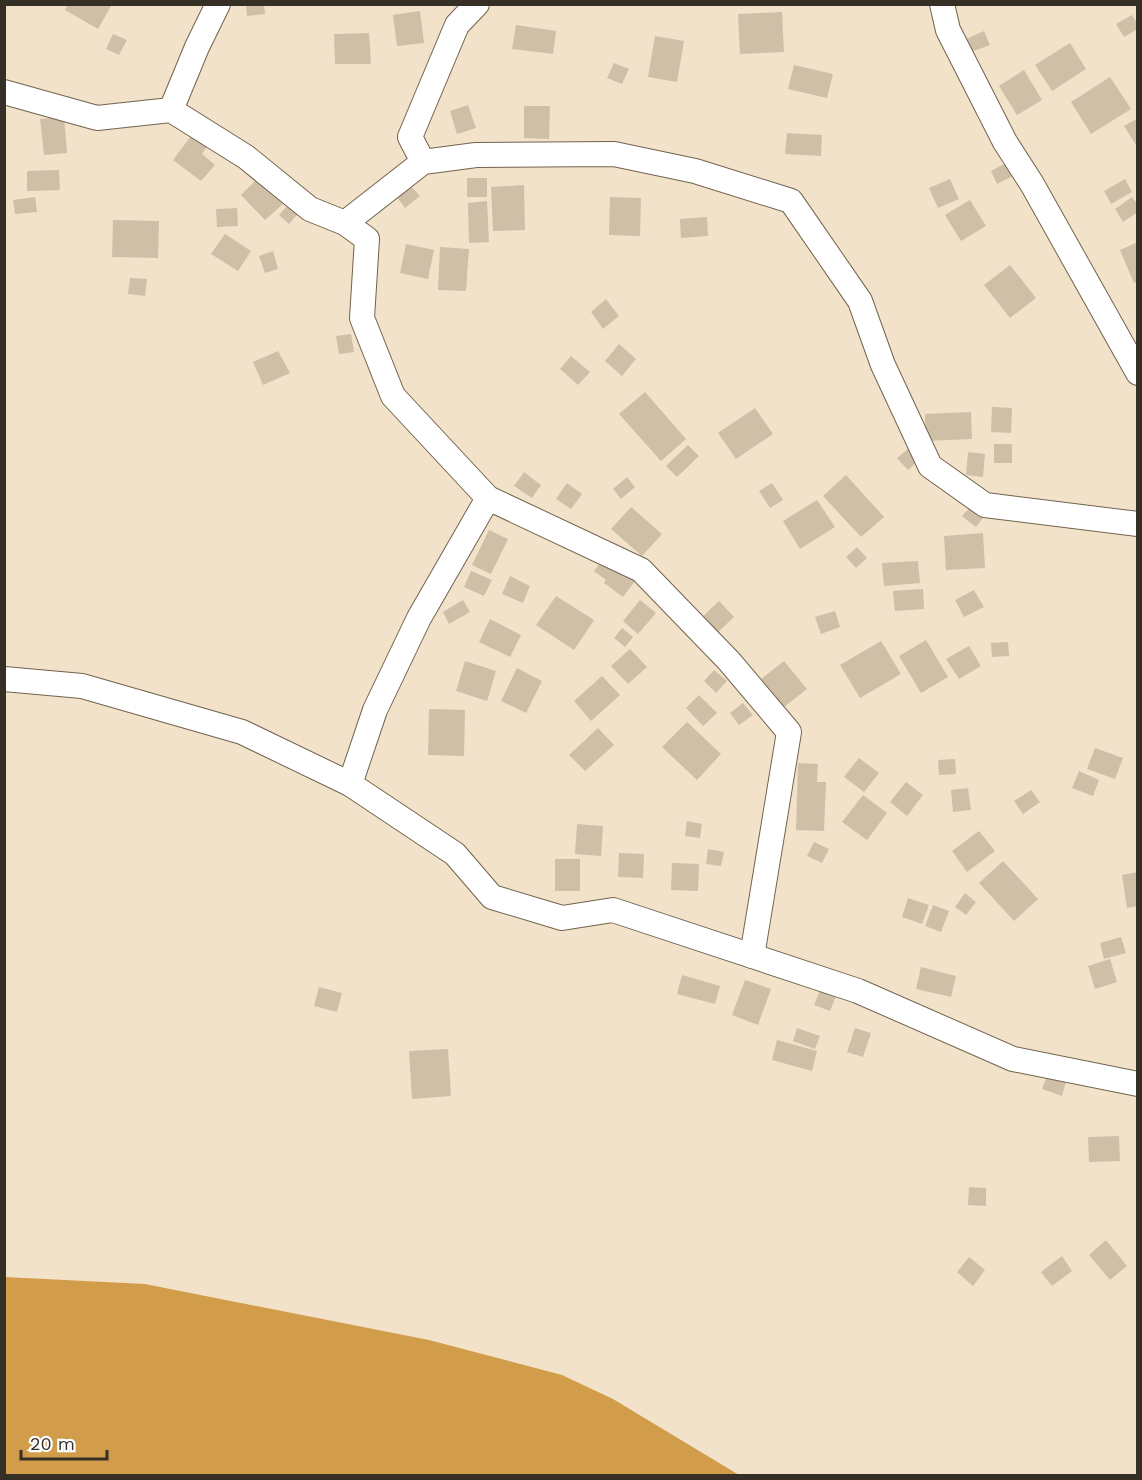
<svg xmlns="http://www.w3.org/2000/svg" width="1142" height="1480" viewBox="0 0 1142 1480" font-family="'Work Sans',sans-serif">
	<style>
		.water { fill: #d19d4b }
		.building { fill: #cfbfa7 }
		.lines { fill: none; stroke-linecap: round; stroke-linejoin: round }
		.street-casing { stroke: #71634d; stroke-width: 26 }
		.street { stroke: #fff; stroke-width: 24 }
	</style>
	<rect width="100%" height="100%" fill="#f3e2ca"/>
	<path class="water" d="M5,1277L145,1284L429,1340L562,1375L613,1399L739,1475H5Z"/>
	<g class="building">
		<path d="M68,4H108L111,6L98,29L65,10Z"/>
		<path d="M246,4H264L265,14L247,16Z"/>
		<path d="M420,11L424,43L397,46L393,15Z"/>
		<path d="M782,12L784,52L740,54L738,14Z"/>
		<path d="M1132,15L1138,24V29L1124,37L1116,24Z"/>
		<path d="M516,25L556,31L553,54L512,49Z"/>
		<path d="M984,31L990,45L971,52L966,39Z"/>
		<path d="M369,33L371,64H335L334,34Z"/>
		<path d="M113,34L127,40L119,55L106,49Z"/>
		<path d="M655,36L684,41L677,82L648,77Z"/>
		<path d="M1070,43L1086,69L1052,91L1035,65Z"/>
		<path d="M614,63L629,69L622,84L607,78Z"/>
		<path d="M794,65L833,74L827,98L788,89Z"/>
		<path d="M1024,70L1042,100L1017,115L999,86Z"/>
		<path d="M1110,77L1131,109L1091,134L1071,102Z"/>
		<path d="M468,105L476,128L457,134L450,111Z"/>
		<path d="M524,106H550L549,139L524,138Z"/>
		<path d="M64,117L67,153L44,155L40,119Z"/>
		<path d="M1138,118V144L1136,145L1124,126Z"/>
		<path d="M194,132L209,143L202,154L215,165L201,181L173,160Z"/>
		<path d="M787,133L822,135L821,156L785,154Z"/>
		<path d="M1006,163L1013,176L997,184L991,171Z"/>
		<path d="M59,170L60,190L27,191V171Z"/>
		<path d="M258,178L283,204L265,220L241,195Z"/>
		<rect x="467" y="178" width="20" height="19"/>
		<path d="M950,179L959,199L938,208L929,188Z"/>
		<path d="M1125,179L1132,192L1111,204L1104,191Z"/>
		<path d="M407,182L420,196L405,208L394,193Z"/>
		<path d="M524,185L525,230L493,231L491,187Z"/>
		<path d="M35,197L37,212L15,214L13,200Z"/>
		<path d="M610,197L641,198L640,236L609,235Z"/>
		<path d="M1132,197L1138,205V212L1123,222L1115,209Z"/>
		<path d="M970,200L986,226L961,241L945,215Z"/>
		<path d="M487,201L489,242L469,243L468,203Z"/>
		<path d="M291,202L301,210L289,224L279,215Z"/>
		<path d="M237,208L238,226L217,227L216,209Z"/>
		<path d="M707,217L708,236L681,238L680,219Z"/>
		<path d="M113,220L159,221L158,258L112,257Z"/>
		<path d="M225,234L251,251L238,271L211,254Z"/>
		<path d="M1138,242V282L1134,283L1120,250Z"/>
		<path d="M406,244L434,250L428,279L400,273Z"/>
		<path d="M440,247L469,249L466,291L438,290Z"/>
		<path d="M273,251L278,269L265,273L259,256Z"/>
		<path d="M1010,265L1036,298L1010,318L984,285Z"/>
		<path d="M130,278L147,279L145,296L128,294Z"/>
		<path d="M606,299L619,316L603,329L591,312Z"/>
		<path d="M351,334L354,352L339,354L336,336Z"/>
		<path d="M619,344L636,359L622,376L605,361Z"/>
		<path d="M278,351L290,373L263,385L253,362Z"/>
		<path d="M571,356L590,372L578,385L560,369Z"/>
		<path d="M645,392L686,439L661,461L619,414Z"/>
		<path d="M992,407L1012,408L1011,433L991,432Z"/>
		<path d="M755,408L773,434L736,459L718,433Z"/>
		<path d="M971,412L972,439L926,441L925,414Z"/>
		<rect x="994" y="444" width="18" height="19"/>
		<path d="M688,445L699,456L677,477L666,466Z"/>
		<path d="M909,448L919,460L908,470L897,458Z"/>
		<path d="M968,452L985,454L983,477L966,475Z"/>
		<path d="M524,472L541,485L532,498L514,486Z"/>
		<path d="M846,475L884,517L861,537L823,496Z"/>
		<path d="M627,477L635,487L621,499L613,489Z"/>
		<path d="M567,483L582,494L571,509L556,499Z"/>
		<path d="M772,483L783,500L770,508L759,491Z"/>
		<path d="M817,500L835,527L800,549L783,521Z"/>
		<path d="M973,504L986,514L976,527L962,516Z"/>
		<path d="M631,507L662,534L642,556L611,529Z"/>
		<path d="M489,530L508,539L491,574L472,565Z"/>
		<path d="M983,533L985,568L946,570L944,536Z"/>
		<path d="M857,547L867,558L856,568L846,557Z"/>
		<path d="M607,554L638,577L623,597L604,583L606,580L594,571Z"/>
		<path d="M918,561L920,583L884,586L882,563Z"/>
		<path d="M471,571L492,580L484,596L464,587Z"/>
		<path d="M510,576L530,586L523,603L502,594Z"/>
		<path d="M923,589L924,609L895,611L893,591Z"/>
		<path d="M974,590L984,607L964,617L955,600Z"/>
		<path d="M556,596L594,620L574,650L536,625Z"/>
		<path d="M463,600L470,612L449,624L443,612Z"/>
		<path d="M640,600L656,613L638,634L623,621Z"/>
		<path d="M719,601L734,617L713,637L698,621Z"/>
		<path d="M835,611L840,627L821,634L815,617Z"/>
		<path d="M490,619L521,635L510,657L479,642Z"/>
		<path d="M622,628L633,637L625,647L614,638Z"/>
		<path d="M926,640L948,677L921,693L899,656Z"/>
		<path d="M881,641L901,674L860,698L840,665Z"/>
		<path d="M1008,642L1009,656L992,657L991,643Z"/>
		<path d="M969,646L981,666L959,679L946,659Z"/>
		<path d="M630,649L647,667L628,684L611,666Z"/>
		<path d="M465,661L496,671L487,701L456,691Z"/>
		<path d="M784,661L807,689L784,707L761,679Z"/>
		<path d="M517,668L542,681L526,713L501,701Z"/>
		<path d="M714,670L727,681L716,693L704,681Z"/>
		<path d="M602,676L620,695L591,721L574,701Z"/>
		<path d="M699,695L717,713L703,726L686,708Z"/>
		<path d="M743,703L753,715L739,725L730,713Z"/>
		<path d="M429,709L465,710L464,756L428,755Z"/>
		<path d="M687,722L721,754L697,780L662,747Z"/>
		<path d="M598,728L614,745L585,771L569,755Z"/>
		<path d="M1095,748L1123,758L1115,779L1087,769Z"/>
		<path d="M859,758L879,773L864,792L844,777Z"/>
		<path d="M955,759L956,774L939,775L938,760Z"/>
		<path d="M798,763L818,764L817,782H826L824,831L796,830Z"/>
		<path d="M1079,771L1099,780L1093,796L1072,788Z"/>
		<path d="M906,782L923,795L907,816L890,802Z"/>
		<path d="M968,788L971,810L953,812L951,790Z"/>
		<path d="M1031,790L1040,802L1023,814L1014,801Z"/>
		<path d="M863,795L887,813L867,840L842,822Z"/>
		<path d="M687,821L702,824L700,838L685,836Z"/>
		<path d="M577,824L603,826L601,856L575,854Z"/>
		<path d="M979,831L995,851L967,872L952,851Z"/>
		<path d="M814,842L829,849L822,863L807,856Z"/>
		<path d="M708,849L724,852L721,866L706,864Z"/>
		<path d="M619,853L644,854L643,878L618,877Z"/>
		<rect x="555" y="859" width="25" height="32"/>
		<path d="M1003,861L1038,899L1014,921L979,883Z"/>
		<path d="M672,863L699,864L698,891L671,890Z"/>
		<path d="M1138,872V906L1127,908L1122,875Z"/>
		<path d="M965,893L976,902L966,915L955,907Z"/>
		<path d="M908,898L929,905L922,924L902,917Z"/>
		<path d="M933,905L949,911L941,932L925,926Z"/>
		<path d="M1121,937L1126,953L1104,959L1100,943Z"/>
		<path d="M1110,959L1117,982L1095,989L1088,966Z"/>
		<path d="M921,967L956,976L951,997L916,989Z"/>
		<path d="M682,975L720,986L715,1004L677,994Z"/>
		<path d="M745,980L771,989L758,1025L732,1015Z"/>
		<path d="M319,987L342,993L337,1012L314,1006Z"/>
		<path d="M821,988L837,994L830,1011L814,1005Z"/>
		<path d="M797,1028L820,1036L815,1049L793,1041Z"/>
		<path d="M855,1028L871,1033L863,1057L847,1052Z"/>
		<path d="M777,1040L817,1051L812,1071L772,1060Z"/>
		<path d="M448,1049L451,1096L412,1099L409,1051Z"/>
		<path d="M1048,1073L1067,1078L1062,1096L1042,1089Z"/>
		<path d="M1119,1136L1120,1161L1089,1162L1088,1137Z"/>
		<path d="M969,1187L986,1188V1206L968,1205Z"/>
		<path d="M1106,1240L1127,1266L1110,1280L1089,1255Z"/>
		<path d="M1062,1256L1072,1271L1052,1286L1041,1272Z"/>
		<path d="M969,1257L985,1270L973,1286L957,1272Z"/>
	</g>
	<g class="lines">
		<defs>
			<g id="street">
				<path d="M942,4L948,30L1005,142L1032,184L1138,373"/>
				<path d="M4,92L97,118L171,110L246,157L310,209L345,223L367,239L362,318L393,396L488,498L641,570L729,661L789,732L752,956"/>
				<path d="M171,110L197,47L218,4"/>
				<path d="M423,162L410,137L457,25L477,4"/>
				<path d="M345,223L423,162L476,155L614,154L695,171L791,201L860,301L883,365L930,466L985,505L1138,524"/>
				<path d="M4,679L82,686L242,732L350,784L455,854L492,897L562,918L613,910L858,991L1013,1059L1138,1084"/>
				<path d="M350,784L375,710L419,618L488,498"/>
			</g>
		</defs>
		<use href="#street" class="street-casing"/>
		<use href="#street" class="street"/>
	</g>
	<rect width="1142" height="1480" fill="none" stroke="#352f26" stroke-width="12"/>
	<path d="M21 1450v9h86v-9" fill="none" stroke="#352f26" stroke-width="3"/>
	<text x="30" y="1450" font-size="18" fill="#352f26" stroke="#ffffff" stroke-width="4.5" paint-order="stroke">20 m</text>
</svg>
